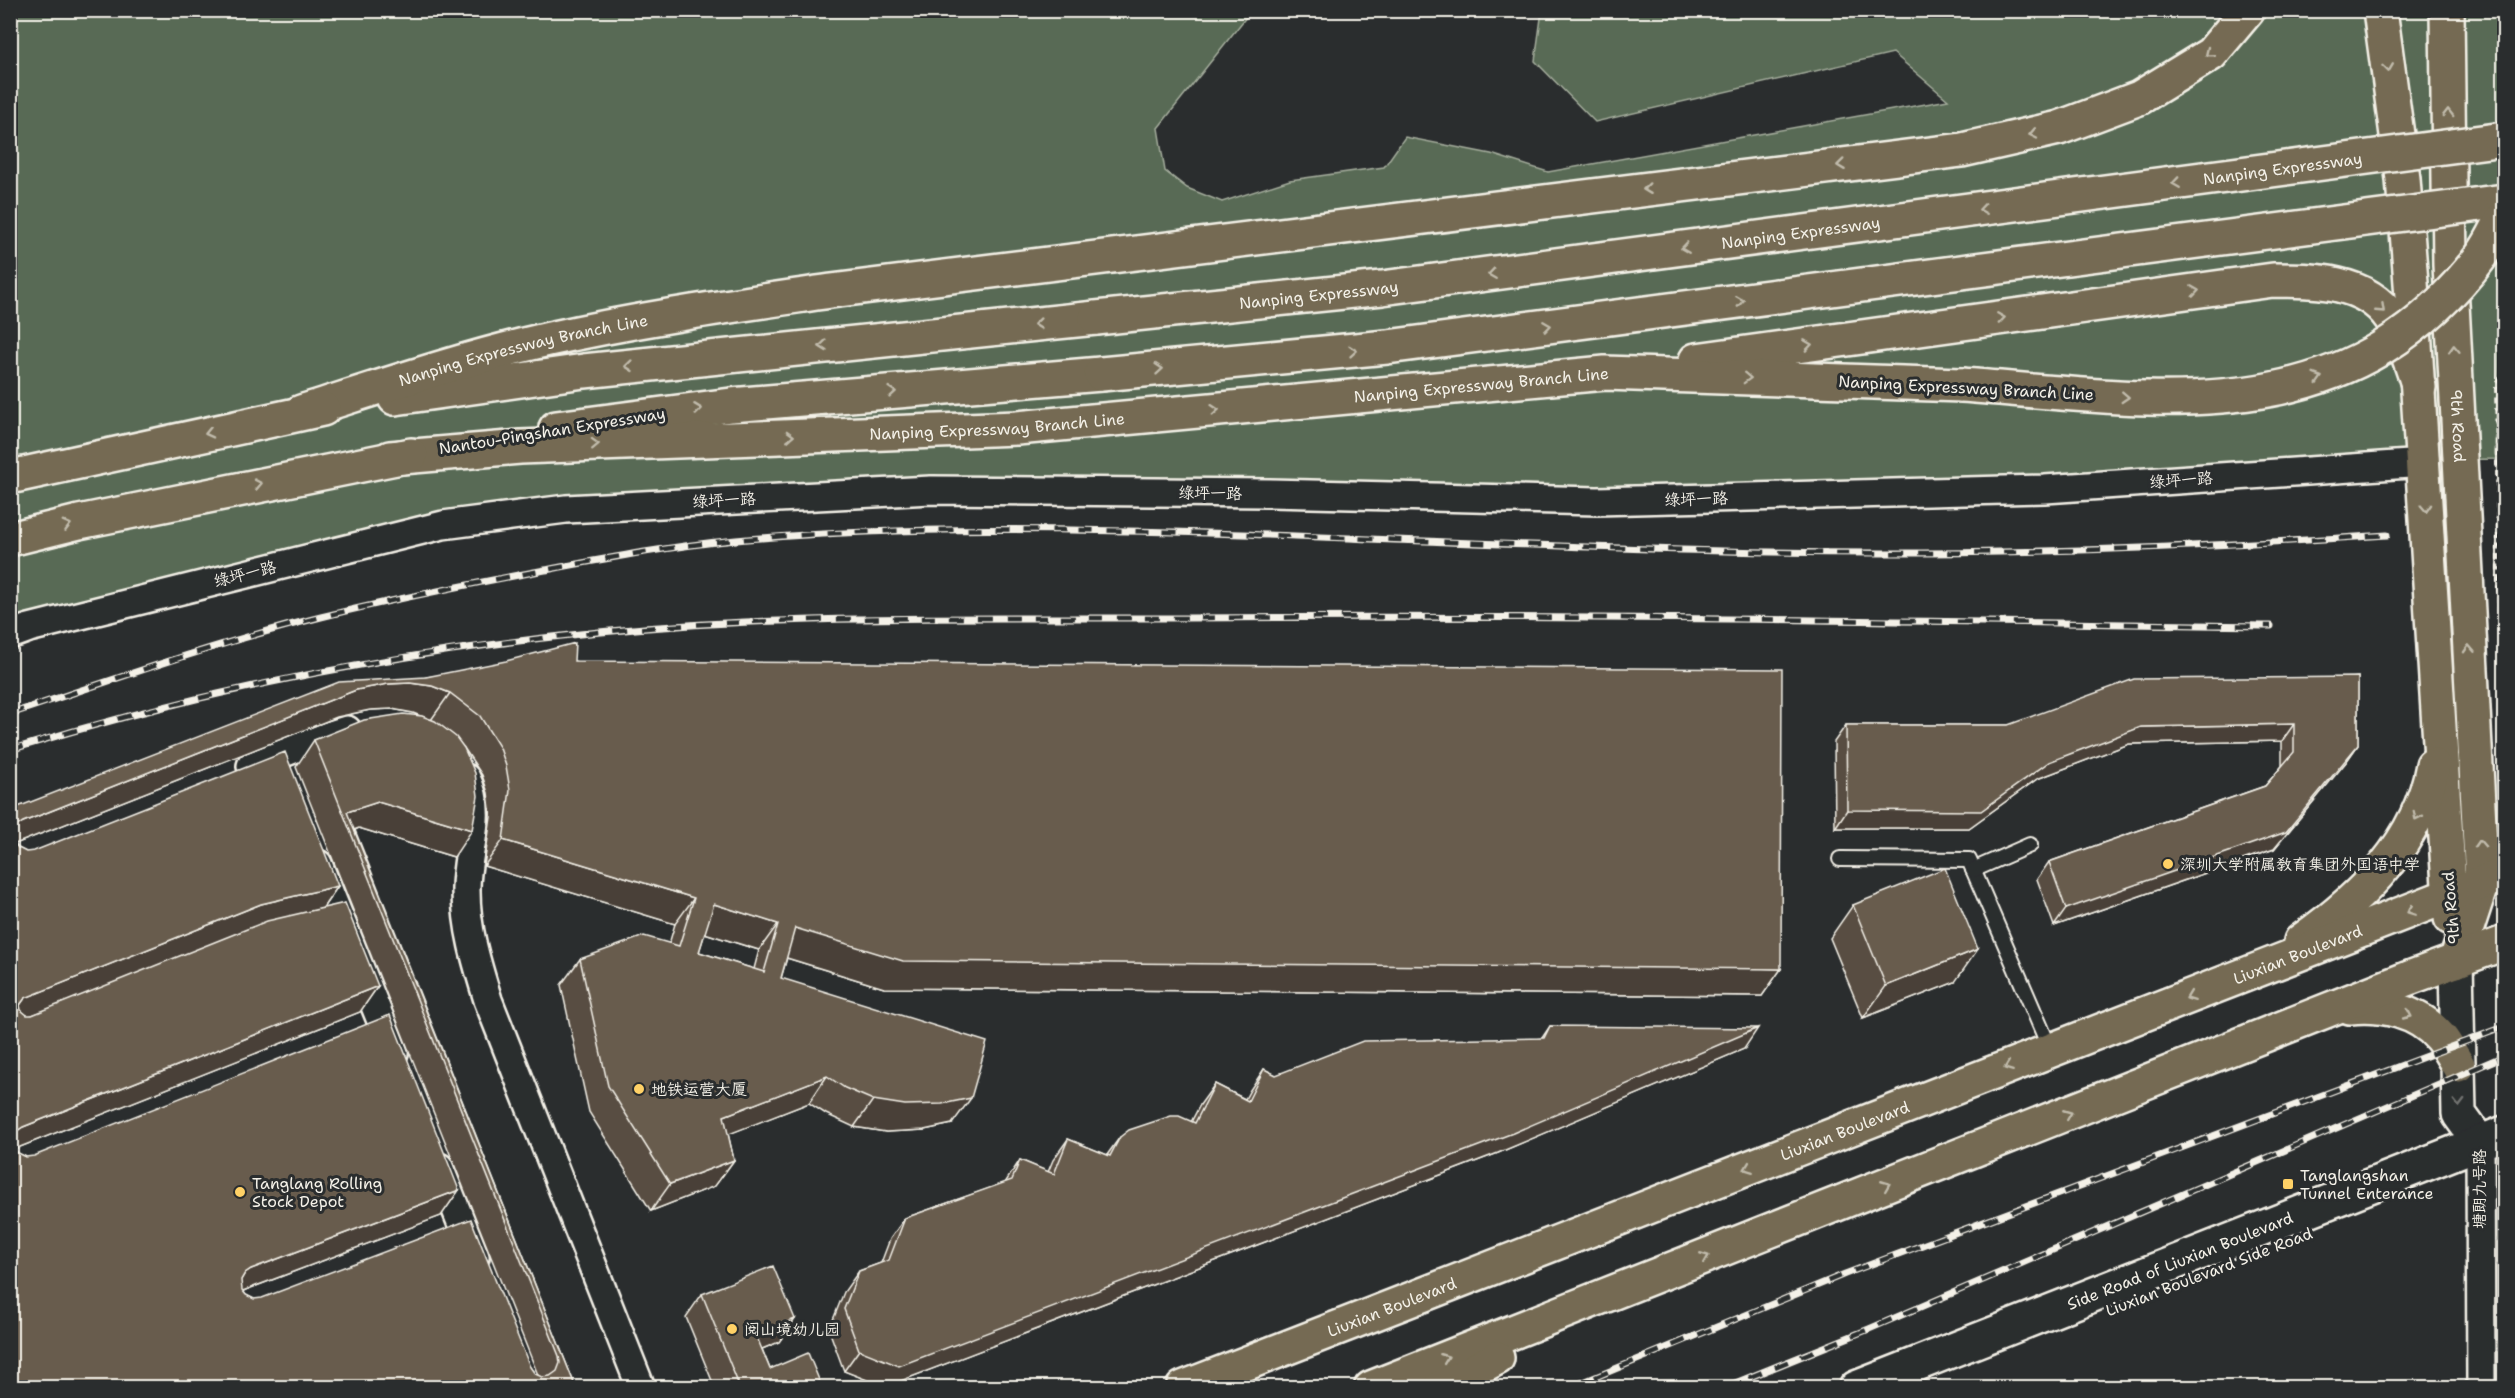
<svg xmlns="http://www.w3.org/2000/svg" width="2515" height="1398" viewBox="0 0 2515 1398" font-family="'Shantell Sans','LXGW WenKai TC',sans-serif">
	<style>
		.green { fill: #586b55; stroke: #a6ae9e; stroke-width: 1.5 }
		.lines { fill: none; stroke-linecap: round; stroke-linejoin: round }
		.lane-casing { stroke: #f4f1e8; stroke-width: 18 }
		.street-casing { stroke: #f4f1e8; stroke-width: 32 }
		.secondary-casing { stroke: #f4f1e8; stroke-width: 38 }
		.primary-casing { stroke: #f4f1e8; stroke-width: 38 }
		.highway-casing { stroke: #f4f1e8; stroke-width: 38 }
		.path { stroke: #f4f1e8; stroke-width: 4; stroke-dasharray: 6 4.5; stroke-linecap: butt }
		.lane { stroke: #2a2d2e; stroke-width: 14 }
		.street { stroke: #2a2d2e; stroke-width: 27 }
		.secondary { stroke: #2a2d2e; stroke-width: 33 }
		.primary { stroke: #746b52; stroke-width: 33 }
		.highway { stroke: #746b52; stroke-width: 33 }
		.rail-casing { stroke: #f4f1e8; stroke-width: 7 }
		.rail { stroke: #2a2d2e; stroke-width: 4.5; stroke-dasharray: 14; stroke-linecap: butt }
		.highway-bridge-casing { stroke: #f4f1e8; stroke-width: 38; stroke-linecap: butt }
		.highway-bridge { stroke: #746b52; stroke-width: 33 }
		.wall { fill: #594e43; stroke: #f4f1e8; stroke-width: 1.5; fill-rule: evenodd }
		.shaded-wall { fill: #484037; stroke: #f4f1e8; stroke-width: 1.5 }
		.building { fill: #675b4e; stroke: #f4f1e8; stroke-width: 1.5; fill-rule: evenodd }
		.oneway { stroke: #c1bbac }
		.oneway2 { stroke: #71726f }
		.poi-dot { fill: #ffd166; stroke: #2a2d2e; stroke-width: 2 }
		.labels { text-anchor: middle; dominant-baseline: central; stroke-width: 6; stroke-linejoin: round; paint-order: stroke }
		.street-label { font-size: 16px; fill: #f4f1e8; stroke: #2a2d2e }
		.poi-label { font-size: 16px; fill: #f4f1e8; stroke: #2a2d2e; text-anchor: start }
	</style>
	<rect width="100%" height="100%" fill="#2a2d2e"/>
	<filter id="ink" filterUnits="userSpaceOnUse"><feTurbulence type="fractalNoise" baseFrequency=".0167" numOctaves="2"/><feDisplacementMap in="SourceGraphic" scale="12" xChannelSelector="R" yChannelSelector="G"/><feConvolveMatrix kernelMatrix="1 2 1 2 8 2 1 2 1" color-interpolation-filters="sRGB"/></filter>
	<g filter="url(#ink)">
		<path class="green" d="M11,11H1251L1158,128L1165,171L1187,188L1222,202L1290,180L1384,167L1405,137L1491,154L1548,172L1948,100L1893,53L1595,122L1535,61L1542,11H2504V227L2495,454H2504V459L2420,460L2044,479L1596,492L565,506L11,627Z"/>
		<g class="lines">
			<defs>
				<g id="lane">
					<path d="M1840,859L1969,860L2051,1051"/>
					<path d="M1973,870L2030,845"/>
				</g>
				<g id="street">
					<path d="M10,635L29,628L443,525L566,509L931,490L1270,493L1597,501L2045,489L2424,463"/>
					<path d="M251,766L321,738L347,730"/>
					<path d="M466,778C485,815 465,853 466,891C466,929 477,964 488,1000L641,1388"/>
					<path d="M318,864L394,1053"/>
					<path d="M2480,1143L2481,1388"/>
					<path d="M439,1167L475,1257"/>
				</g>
				<g id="secondary">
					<path d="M2456,961L2459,1114L2480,1143"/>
					<path id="s1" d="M1856,1388L2504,1133"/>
				</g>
				<g id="primary">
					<path d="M2380,10L2403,179L2412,296L2451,918"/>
					<path id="s2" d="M2447,10L2450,265L2482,882L2456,961"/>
					<path d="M2301,941C2363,897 2419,843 2433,765"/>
					<path d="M2350,1007C2382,1004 2418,1011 2440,1037C2447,1045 2452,1056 2458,1065"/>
					<path id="s3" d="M1183,1388L2504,874"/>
					<path d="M1371,1388L2409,978L2504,943"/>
					<path d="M1440,1388L1497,1358"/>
				</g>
				<g id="highway">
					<path d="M1696,360L2273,280C2314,280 2365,280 2391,318C2404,339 2411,364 2419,387"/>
					<path d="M395,398L584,371L1096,318"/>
					<path id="s4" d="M301,412C383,386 465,358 549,339C642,318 737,305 831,291L1962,150L2059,128L2139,98L2211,54L2248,10"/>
					<path d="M556,428L731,405L1101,374"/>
					<path id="s5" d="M390,458L520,447L1017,428L1605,373L1962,385"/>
					<path d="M10,477L323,409"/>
					<path d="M10,539L79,522L411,455"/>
				</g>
			</defs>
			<use href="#lane" class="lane-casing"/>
			<use href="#street" class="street-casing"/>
			<use href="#secondary" class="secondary-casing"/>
			<use href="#primary" class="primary-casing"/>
			<use href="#highway" class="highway-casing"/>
			<path class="path" d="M2499,624L2496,383L2504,373"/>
			<use href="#lane" class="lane"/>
			<use href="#street" class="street"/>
			<use href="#secondary" class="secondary"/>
			<use href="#primary" class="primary"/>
			<use href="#highway" class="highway"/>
			<defs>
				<g id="rail">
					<path d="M10,714C113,680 216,643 321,617C395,599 470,584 545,570C609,558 672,546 736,540C905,525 1073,529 1242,534C1403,540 1564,547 1724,551C1947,557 2165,550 2387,535"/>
					<path d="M10,750C196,692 387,654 580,634C781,613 984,619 1186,618C1547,615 1909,621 2271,626"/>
					<path d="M1569,1388L1845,1274L2504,1027"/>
					<path d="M1723,1388L1869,1329L2504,1056"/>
				</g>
			</defs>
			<use href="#rail" class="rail-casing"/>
			<use href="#rail" class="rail"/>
			<defs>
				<g id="highway-bridge">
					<path id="s6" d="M1096,318L1382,288L2504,139"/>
					<path d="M1101,374L1387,347L2504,201"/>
					<path d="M1962,385C2159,400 2347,436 2482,255C2491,243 2497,229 2504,216"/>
				</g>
			</defs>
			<use href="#highway-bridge" class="highway-bridge-casing"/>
			<use href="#highway-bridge" class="highway-bridge"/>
		</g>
		<g class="wall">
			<path d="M574,661L1781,969L1762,996L884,988L787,958L781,978L952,1124L924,1130L886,1132L854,1127L826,1114L809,1103L728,1134L734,1160L715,1186L651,1211L589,1112L561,985L580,959L669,944L675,924L484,866L491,817L488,793L482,775L464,748L454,857L359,828L355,830L576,1388H10V810L426,677ZM392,709L413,713L422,716L314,740L296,767L538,1375L535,1374L530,1367L254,1299L246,1295L243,1291L441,1216L459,1190L26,1157L18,1153L15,1149L360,1012L378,986L323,908L338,886L26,852L18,848L15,844L337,717L370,710ZM705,933L759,950L754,969L699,952Z"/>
			<path d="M2358,677V745L2346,762L2274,849L2054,926L2037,879L2049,862L2265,786L2282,766V741L2129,744L2037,779L1969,828H1835L1834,742L1846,725H2008Z"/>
			<path d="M1853,905L1955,982L1863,1018L1830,938Z"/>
			<path d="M1550,1026L1744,1049L1498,1153L885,1387L844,1371L829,1330L844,1292L859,1271L881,1263L890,1239L905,1218L1005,1183L1020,1160L1048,1172L1053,1160L1068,1139L1107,1155L1120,1137L1191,1122L1200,1105L1215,1084L1245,1099L1250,1090L1264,1069L1276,1075L1542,1038Z"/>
			<path d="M702,1294L795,1319L779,1342L762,1349L770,1369L822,1387L821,1388H715L686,1317Z"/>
		</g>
		<g class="shaded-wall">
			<path d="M410,683L432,686L450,693L431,720L413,713L392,709L370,710L337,717L10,846V835L17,826L23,822L356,690L388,684Z"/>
			<path d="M2294,724L2282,741L2129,744L2037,779L1969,828H1835L1847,810L2141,727Z"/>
			<path d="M2358,745L2346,762L2274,849L2054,926L2066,909Z"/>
			<path d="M378,802L472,830L454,857L359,828L351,831L347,812Z"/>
			<path d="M503,840L694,898L675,924L484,866Z"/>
			<path d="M338,886L320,912L10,1023L20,1005L25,998L261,904Z"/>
			<path d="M714,904L778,924L759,950L695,930Z"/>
			<path d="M795,928L1781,969L1762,996L884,988L777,955Z"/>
			<path d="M1978,949L1955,982L1863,1018L1886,986Z"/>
			<path d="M378,986L360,1012L10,1151V1140L17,1131L23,1127Z"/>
			<path d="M1758,1028L1744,1049L1498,1153L885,1387L844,1371L859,1350Z"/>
			<path d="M827,1076L809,1103L706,1143L724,1116Z"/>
			<path d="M971,1098L952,1124L924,1130L886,1132L854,1127L873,1100Z"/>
			<path d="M734,1160L715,1186L651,1211L670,1184Z"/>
			<path d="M459,1190L441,1216L232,1295L245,1273L251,1269Z"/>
			<path d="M795,1319L779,1342L740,1358L756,1335Z"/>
		</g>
		<g class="building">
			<path d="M575,643L574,661L1782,669L1781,969L903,961L795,928L781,978L987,1042L971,1098L942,1104L905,1105L873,1100L845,1088L827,1076L724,1116L734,1160L670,1184L608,1086L580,959L644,936L679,946L694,898L503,840L510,790L506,766L500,748L480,716L450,693L432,686L410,683L388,684L356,690L23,822L17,826L13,834L14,843L18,848L26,852L34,851L285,752L338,886L261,904L25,998L20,1005L21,1010L27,1015H32L267,921L345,903L378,986L23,1127L17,1131L13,1139L14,1148L18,1153L26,1157L34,1156L390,1015L459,1190L251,1269L245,1273L241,1280L242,1290L246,1295L254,1299L262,1298L471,1219L530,1367L535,1374L542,1377L550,1376L557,1371L560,1363L559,1356L314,740L364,720L403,714L422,716L435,721L456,737L464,748L475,773L478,796L472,830L378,802L347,812L576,1388H10V810L339,682L426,677L506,661ZM714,904L778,924L764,972L699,952Z"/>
			<path d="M2358,677V745L2286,832L2066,909L2049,862L2265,786L2294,752V724L2141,727L2049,762L1981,811L1847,810L1846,725H2008L2134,679Z"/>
			<path d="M1945,868L1978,949L1886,986L1853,905Z"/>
			<path d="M1550,1026L1758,1028L1513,1133L899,1366L859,1350L844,1309L859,1271L889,1260L905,1218L1012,1180L1020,1160L1054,1174L1068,1139L1110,1156L1120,1137L1129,1130L1171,1116H1179L1195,1123L1215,1084L1248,1101L1264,1069L1276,1075L1363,1041L1544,1038Z"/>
			<path d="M773,1266L795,1319L756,1335L770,1369L808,1353L822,1387L819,1388H740L702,1294Z"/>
		</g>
		<defs><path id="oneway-chevron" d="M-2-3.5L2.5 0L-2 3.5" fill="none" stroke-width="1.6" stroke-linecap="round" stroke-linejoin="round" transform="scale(1.5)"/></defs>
		<g class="oneway">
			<use href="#oneway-chevron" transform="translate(2209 53) rotate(141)"/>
			<use href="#oneway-chevron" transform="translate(2388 68) rotate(82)"/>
			<use href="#oneway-chevron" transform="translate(2448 113) rotate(-90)"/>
			<use href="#oneway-chevron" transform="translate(2033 134) rotate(168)"/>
			<use href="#oneway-chevron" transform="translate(1841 165) rotate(173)"/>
			<use href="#oneway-chevron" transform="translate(2176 183) rotate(172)"/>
			<use href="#oneway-chevron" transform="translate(1647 189) rotate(173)"/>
			<use href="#oneway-chevron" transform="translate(1983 209) rotate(172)"/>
			<use href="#oneway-chevron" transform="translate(1685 248) rotate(172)"/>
			<use href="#oneway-chevron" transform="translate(1492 274) rotate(172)"/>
			<use href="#oneway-chevron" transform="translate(2195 291) rotate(-8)"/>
			<use href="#oneway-chevron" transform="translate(1740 301) rotate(-8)"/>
			<use href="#oneway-chevron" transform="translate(2381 309) rotate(43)"/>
			<use href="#oneway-chevron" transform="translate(2001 318) rotate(-8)"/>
			<use href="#oneway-chevron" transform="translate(1038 324) rotate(174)"/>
			<use href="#oneway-chevron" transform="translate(1547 326) rotate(-8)"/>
			<use href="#oneway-chevron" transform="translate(1808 345) rotate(-8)"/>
			<use href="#oneway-chevron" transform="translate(823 346) rotate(174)"/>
			<use href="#oneway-chevron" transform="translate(2454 349) rotate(-93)"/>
			<use href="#oneway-chevron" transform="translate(1353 351) rotate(-5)"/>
			<use href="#oneway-chevron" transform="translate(629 366) rotate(174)"/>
			<use href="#oneway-chevron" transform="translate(1159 369) rotate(-5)"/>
			<use href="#oneway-chevron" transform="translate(1747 378) rotate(2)"/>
			<use href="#oneway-chevron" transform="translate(2318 378) rotate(-17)"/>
			<use href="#oneway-chevron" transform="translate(892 392) rotate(-5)"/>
			<use href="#oneway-chevron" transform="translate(2125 397) rotate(3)"/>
			<use href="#oneway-chevron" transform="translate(698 409) rotate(-7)"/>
			<use href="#oneway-chevron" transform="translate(1215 410) rotate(-5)"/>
			<use href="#oneway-chevron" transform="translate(209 433) rotate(167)"/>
			<use href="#oneway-chevron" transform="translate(790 436) rotate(-2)"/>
			<use href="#oneway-chevron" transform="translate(595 444) rotate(-2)"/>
			<use href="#oneway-chevron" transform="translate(258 484) rotate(-11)"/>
			<use href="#oneway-chevron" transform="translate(2426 508) rotate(87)"/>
			<use href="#oneway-chevron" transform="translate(67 525) rotate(-15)"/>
			<use href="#oneway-chevron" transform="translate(2469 649) rotate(-93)"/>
			<use href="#oneway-chevron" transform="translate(2417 816) rotate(117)"/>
			<use href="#oneway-chevron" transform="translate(2480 844) rotate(-93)"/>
			<use href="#oneway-chevron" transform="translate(2411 911) rotate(159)"/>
			<use href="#oneway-chevron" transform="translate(2190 997) rotate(159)"/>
			<use href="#oneway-chevron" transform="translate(2408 1015) rotate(25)"/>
			<use href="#oneway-chevron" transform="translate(2008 1067) rotate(159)"/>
			<use href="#oneway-chevron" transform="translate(2068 1114) rotate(-22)"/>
			<use href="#oneway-chevron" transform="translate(1748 1168) rotate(159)"/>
			<use href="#oneway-chevron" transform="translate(1886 1185) rotate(-22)"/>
			<use href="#oneway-chevron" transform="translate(1705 1257) rotate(-22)"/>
			<use href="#oneway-chevron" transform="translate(1445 1358) rotate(-21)"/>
		</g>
		<use class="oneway2" href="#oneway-chevron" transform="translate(2459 1103) rotate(89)"/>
	</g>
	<g class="poi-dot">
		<circle cx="2168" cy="864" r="6"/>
		<circle cx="639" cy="1089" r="6"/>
		<rect x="2282" y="1178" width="12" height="12" rx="3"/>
		<circle cx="240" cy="1192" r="6"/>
		<circle cx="732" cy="1329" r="6"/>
	</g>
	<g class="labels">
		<g class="street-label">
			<text stroke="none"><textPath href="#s6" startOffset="1196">Nanping Expressway</textPath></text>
			<text stroke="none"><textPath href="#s6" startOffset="710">Nanping Expressway</textPath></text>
			<text stroke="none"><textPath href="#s6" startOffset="224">Nanping Expressway</textPath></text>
			<text stroke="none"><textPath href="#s4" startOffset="231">Nanping Expressway Branch Line</textPath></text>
			<text stroke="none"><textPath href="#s5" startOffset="1094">Nanping Expressway Branch Line</textPath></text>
			<text transform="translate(1966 388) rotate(3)">Nanping Expressway Branch Line</text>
			<text stroke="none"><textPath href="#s5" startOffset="608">Nanping Expressway Branch Line</textPath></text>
			<text stroke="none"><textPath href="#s2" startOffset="416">9th Road</textPath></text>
			<text transform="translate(552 431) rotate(-9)">Nantou-Pingshan Expressway</text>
			<text transform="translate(2181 480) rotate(-4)">绿坪一路</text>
			<text transform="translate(1210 493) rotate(1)">绿坪一路</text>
			<text transform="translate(1696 499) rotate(-2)">绿坪一路</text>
			<text transform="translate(724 500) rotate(-3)">绿坪一路</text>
			<text transform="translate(245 574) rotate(-14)">绿坪一路</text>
			<text transform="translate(2451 908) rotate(-95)">9th Road</text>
			<text stroke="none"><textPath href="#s3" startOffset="1196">Liuxian Boulevard</textPath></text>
			<text stroke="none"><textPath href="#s3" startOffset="710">Liuxian Boulevard</textPath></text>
			<text transform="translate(2479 1189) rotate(-90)">塘朗九号路</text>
			<text stroke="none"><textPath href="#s1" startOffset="348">Side Road of Liuxian Boulevard</textPath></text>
			<text transform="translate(2209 1272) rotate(-21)">Liuxian Boulevard Side Road</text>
			<text stroke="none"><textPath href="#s3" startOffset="224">Liuxian Boulevard</textPath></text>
		</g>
		<g class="poi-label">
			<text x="2180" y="864">深圳大学附属教育集团外国语中学</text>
			<text x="651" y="1089">地铁运营大厦</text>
			<text x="2300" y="1175">Tanglangshan<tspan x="2300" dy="18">Tunnel Enterance</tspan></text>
			<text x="252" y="1183">Tanglang Rolling<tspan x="252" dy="18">Stock Depot</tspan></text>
			<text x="744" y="1329">阅山境幼儿园</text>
		</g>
	</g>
	<rect width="2515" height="1398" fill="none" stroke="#2a2d2e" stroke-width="36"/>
	<rect x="18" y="18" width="2479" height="1362" fill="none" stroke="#f4f1e8" stroke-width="2" filter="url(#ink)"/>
</svg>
